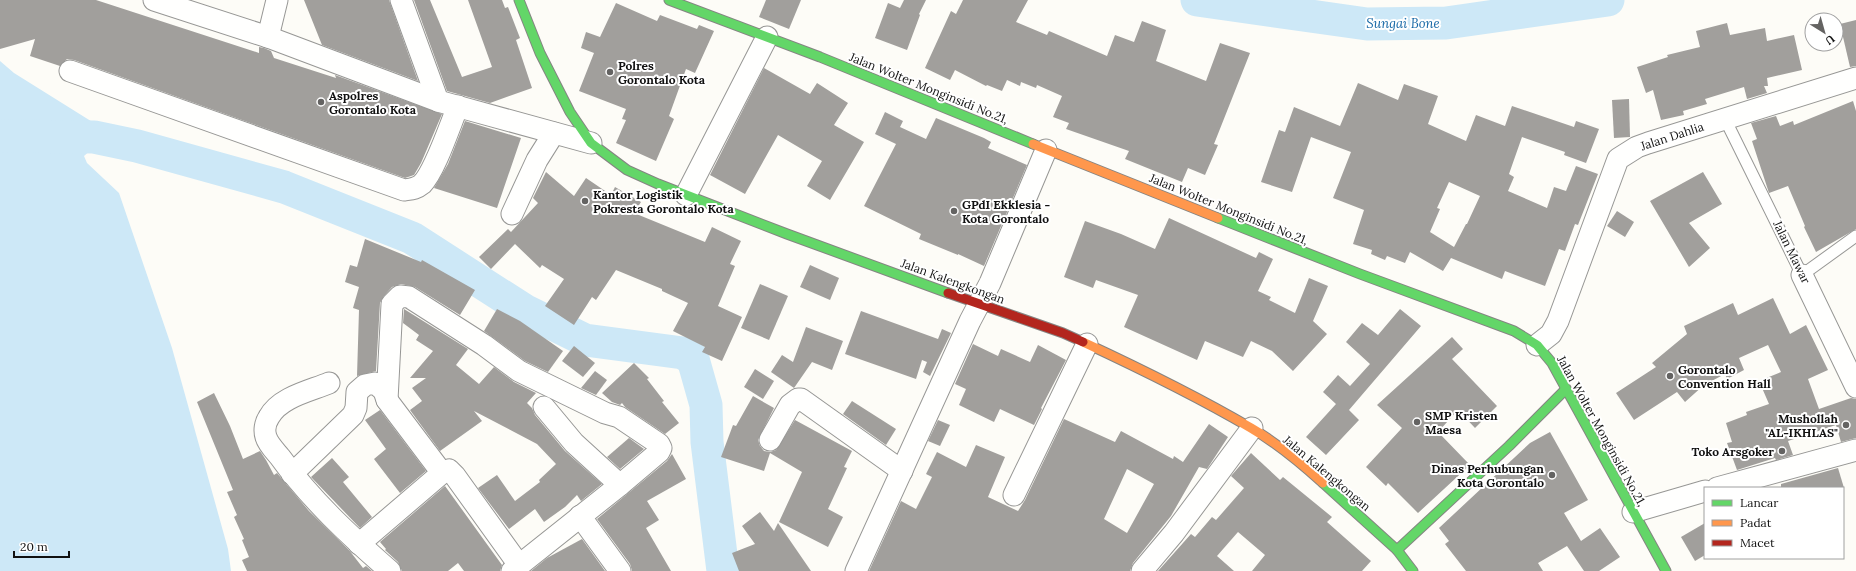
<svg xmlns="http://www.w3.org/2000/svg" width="1856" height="571" viewBox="0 0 1856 571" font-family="Lora,serif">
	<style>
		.water { fill: #cde8f7 }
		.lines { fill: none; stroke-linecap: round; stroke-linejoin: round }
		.river { stroke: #cde8f7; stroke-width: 33 }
		.building { fill: #a19f9c; fill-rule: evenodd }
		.lane-casing { stroke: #979795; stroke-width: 13 }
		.street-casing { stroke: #979795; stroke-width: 23 }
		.fast-casing { stroke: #858482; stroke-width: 11 }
		.slow-casing { stroke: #858482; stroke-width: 11 }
		.jam-casing { stroke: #858482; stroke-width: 11 }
		.lane { stroke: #fffffe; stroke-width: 11 }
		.street { stroke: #fffffe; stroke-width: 21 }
		.fast { stroke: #63d668; stroke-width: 9 }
		.slow { stroke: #ff974d; stroke-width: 9 }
		.jam { stroke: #b3261e; stroke-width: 9 }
		.poi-dot { fill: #646362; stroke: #fff; stroke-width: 1.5 }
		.labels { text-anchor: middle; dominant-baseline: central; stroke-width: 4; stroke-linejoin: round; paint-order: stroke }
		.poi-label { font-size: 12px; font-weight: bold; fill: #111; stroke: #fff; text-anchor: start }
		.street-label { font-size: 12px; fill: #111; stroke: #fff }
		.water-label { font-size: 13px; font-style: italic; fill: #1768a6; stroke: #fff }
	</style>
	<rect width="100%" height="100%" fill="#fdfcf7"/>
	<path class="water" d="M0,61L14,73L94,123L93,148L84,156L87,163L119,193L172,348L228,549L231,571H0Z"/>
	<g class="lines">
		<g class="river">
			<path d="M1197,0L1367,24L1446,23L1608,0"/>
			<path d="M0,136L94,137L137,146L284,187L412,238L524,310L585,340L683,353L693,359L706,405L707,442L723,571"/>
		</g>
	</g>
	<g class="building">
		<path d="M0,0H96L259,53V47L264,48L271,51L274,58L336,78L335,75L442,114L421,163L414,175L405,178L74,60L67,59L60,66L30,56L35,39L0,49Z"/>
		<path d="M304,0H389L418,81L322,45Z"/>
		<path d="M414,0H430L462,77L492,67L468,0H502L505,8L508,7L520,38L516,40L532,88L490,103L447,91Z"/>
		<path d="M766,0H801L789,29L759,17Z"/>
		<path d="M904,0H926L919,14L920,15L907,50L875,38L888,3L900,8Z"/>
		<path d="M963,0H1028L1016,22L1047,35L1049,31L1107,56L1115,35L1134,42L1142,21L1166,30L1156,61L1206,81L1220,43L1250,53L1214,144L1218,145L1205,175L1188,168L1182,182L1125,159L1129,151L1066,129L1069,123L1053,117L1062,96L1037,85L1036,88L1021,82L1020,86L1007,80L1002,91L987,85L986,86L955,70L950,80L925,68L951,11L956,14Z"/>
		<path d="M616,3L657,21L660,15L697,29L699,25L714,31L695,73L686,69L669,116L674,119L656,161L616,143L626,120L622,119L626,109L579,91L594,53L581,48L586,32L600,37Z"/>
		<path d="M1856,20V66L1850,67L1840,24Z"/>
		<path d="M1727,23L1730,35L1765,28L1767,41L1794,35L1802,70L1767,78L1768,86H1764L1767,93L1747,99L1744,87L1705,99L1707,104L1683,111L1684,115L1661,120L1653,90L1646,93L1637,67L1668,57L1667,55L1700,47L1696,31Z"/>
		<path d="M764,68L810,94L817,83L848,103L834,125L864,142L830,200L807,186L822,161L778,135L745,194L710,175Z"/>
		<path d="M1358,83L1398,100L1404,84L1438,96L1428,124L1466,141L1476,115L1505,126L1512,106L1574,127L1576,121L1599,129L1586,163L1564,155L1565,152L1522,137L1509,174L1514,177L1508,191L1547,208L1554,187L1566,191L1576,166L1598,174L1578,225L1575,224L1565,251L1559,249L1545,286L1505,271L1502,279L1451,258L1443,271L1410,252L1405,263L1387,256L1385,260L1371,254L1372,250L1353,244L1364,210L1333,198L1351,152L1311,137L1292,192L1261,182L1279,130L1285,132L1294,107L1340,126ZM1449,182L1480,196L1467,224H1466L1454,247L1430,232L1440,209L1437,208Z"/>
		<path d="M1629,99L1630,137L1614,138L1612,100Z"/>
		<path d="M1853,101L1856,111V229L1816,252L1804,227L1805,226L1788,186L1769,193L1752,141L1757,139L1751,123L1776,116L1780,126L1793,121L1794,125Z"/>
		<path d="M885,112L903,121L900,127L926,139L936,118L984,138L991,142L988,148L1027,165L984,266L958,254V255L919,239L921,234L864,206L896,144L875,134Z"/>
		<path d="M465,121L521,138L497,208L434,188L448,164Z"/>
		<path d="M546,172L574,196L586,178L611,195L615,187L641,202L634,213L705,242L712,227L741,241L730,264L735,266L718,306L742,317L722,361L702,352L705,347L673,331L688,303L662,291V289L616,270L596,300L592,297L574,325L545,306L564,279L542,265L540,268L515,244L491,269L479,257L508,229L511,232L538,203L533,198Z"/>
		<path d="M1703,172L1722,204L1689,223L1710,248L1689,267L1650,201Z"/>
		<path d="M1617,211L1634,222L1625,237L1607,226Z"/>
		<path d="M1169,218L1256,258L1259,252L1273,259L1258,291L1271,297L1269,300L1295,313L1309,278L1328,286L1313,321L1327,334L1293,371L1272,351L1251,341L1243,357L1205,341L1197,360L1124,327L1138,295L1096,280L1093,288L1064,277L1085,221L1121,234L1155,249Z"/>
		<path d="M365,239L421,262L422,260L475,290L460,315L415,287L401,284L392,287L384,296L380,303L376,371L357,376L359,310L353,308L359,287L345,282L350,265L357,267Z"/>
		<path d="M810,265L839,278L830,300L800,287Z"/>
		<path d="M760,284L788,296L769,340L741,328Z"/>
		<path d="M1773,298L1790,334L1806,325L1828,370L1808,379L1819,409L1851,398L1856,399V438L1841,442L1836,425L1788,441L1793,455L1776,460L1775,458L1737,470L1727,443L1732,442L1726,423L1747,415L1746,412L1769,404L1759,381L1781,372L1768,345L1739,358L1744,370L1727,379L1725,374L1704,385L1685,402L1677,392L1634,420L1616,393L1656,367L1652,363L1687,334L1684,326L1733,303L1738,315Z"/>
		<path d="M404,309L468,349L456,365L479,384L494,367L514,382L536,393L527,403L532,408L535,415L565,451L602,484L581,501L577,495L565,507L544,522L535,509L509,529L478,488L497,475L515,501L540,482L539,480L556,464L537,444L474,411L482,421L440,451L410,410L422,401L412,388L426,378H410L433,351L416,340L419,335L403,323Z"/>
		<path d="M497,309L520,321L563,351L548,372L525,361L484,331Z"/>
		<path d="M1400,309L1421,326L1349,410L1359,420L1326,455L1306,437L1336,404L1323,392L1338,375L1350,386L1370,364L1346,342L1362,323L1378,335Z"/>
		<path d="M861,311L938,339L942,329L951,333L930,376L923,372L927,362L922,360L916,379L845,354Z"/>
		<path d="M806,327L843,341L832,370L812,362L794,388L771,372L782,355L793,362Z"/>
		<path d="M1452,337L1463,349L1452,359L1497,406L1475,428L1458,410L1438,432L1470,465L1418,513L1388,483L1386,486L1366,467L1402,428L1377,405Z"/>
		<path d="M973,344L998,356L1001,349L1030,362L1038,345L1066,360L1041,408L1042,409L1034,425L1000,409L994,422L959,405L966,389L955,384Z"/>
		<path d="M574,346L595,363L583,377L562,361Z"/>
		<path d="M634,363L649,378L647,379L664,401L662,402L679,423L665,434L625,407L622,403L620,405L612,402L602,393Z"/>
		<path d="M755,369L774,381L763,399L744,387Z"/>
		<path d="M595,371L607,380L596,395L581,388Z"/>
		<path d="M214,393L230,426L243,459L260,451L266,460L274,475L277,473L309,511L349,550L363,568L366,566L372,571H247L242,560L249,557L242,540L244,539L234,517L237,515L227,492L233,490L197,402Z"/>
		<path d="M753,396L774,408L758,440L760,446L764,451L770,452L776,450L795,420L852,451L844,467L847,468L828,509L843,517L828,547L779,522L802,472L770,453L764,471L721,457L733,425L736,426Z"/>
		<path d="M852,401L896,429L886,445L843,414Z"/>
		<path d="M380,410L426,471L400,493L374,459L386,449L365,420Z"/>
		<path d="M1064,419L1115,442L1121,431L1173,459L1174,456L1183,462L1209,424L1228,437L1207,469L1199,467L1171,516L1133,563L1130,571H869L901,501L916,509L932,477L926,474L937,452L966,467L976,445L1005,457L988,497L1018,511L1025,500ZM1127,469L1154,484L1127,533L1104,519Z"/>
		<path d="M938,420L950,425L940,446L928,441Z"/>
		<path d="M1550,432L1588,500L1564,513L1581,541L1600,528L1620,557L1599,571H1584L1567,546L1538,563L1543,571H1466L1445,544L1449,541L1439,528L1530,443Z"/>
		<path d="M629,438L644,449L620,469L607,457Z"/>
		<path d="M1251,453L1280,480L1283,477L1332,517L1327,522L1371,561L1362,571H1252L1265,555L1238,532L1217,556L1234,571H1158L1191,534L1195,537L1212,517L1216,520L1244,488L1231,476Z"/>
		<path d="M672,454L686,479L647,501L659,520L646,528L671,571H632L630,564L597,519L667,461Z"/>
		<path d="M332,458L349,477L343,482L372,517L360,528L311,477Z"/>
		<path d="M1838,468L1844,488H1781V484Z"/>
		<path d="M445,486L502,565L500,571H464L458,563L448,571H402L398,562L385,550L386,549L380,542Z"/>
		<path d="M760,512L774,531L778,523L811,571H739L732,553L755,544L742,526Z"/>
		<path d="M1705,523V555L1695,561L1681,537Z"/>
		<path d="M582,539L605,571H531L547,558Z"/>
	</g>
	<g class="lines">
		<defs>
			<path id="lane" d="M1725,119L1802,275L1856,236"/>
			<g id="street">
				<path d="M154,0L268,37L438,101L591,143"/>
				<path d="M401,0L438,101"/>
				<path d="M268,37L277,0"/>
				<path d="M70,71L404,190C411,189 416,189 422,184C435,171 450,125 458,106"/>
				<path d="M686,195L767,37"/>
				<path d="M512,214L537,160L554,133"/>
				<path d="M1802,275L1856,387"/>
				<path d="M1537,345L1551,334L1558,321L1618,159L1637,147L1648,143L1856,78"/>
				<path d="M329,383C310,391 280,397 269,417C265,423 264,431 266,437C268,444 275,451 280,457C311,500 350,536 390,571"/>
				<path d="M387,400L392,304L400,296L409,297L484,345L519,371L605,413L619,417L659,444L661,448L659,452L620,485"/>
				<path d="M770,440L790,405L798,399H801L902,471"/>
				<path d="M292,474L353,415L356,408L357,392L365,385L375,383L384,391L387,400L442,473"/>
				<path d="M1717,488L1856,450"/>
				<path d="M1014,495L1087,344"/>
				<path d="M1633,512L1705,491"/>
				<path d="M580,516L620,571"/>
				<path d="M359,544L442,473L449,470L455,476L519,565"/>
				<path d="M512,571L620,485L574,443L544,407"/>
				<path d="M856,571L970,321L990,283L1046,150"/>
				<path d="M1142,571L1174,533L1252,428"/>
			</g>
			<g id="fast">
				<path d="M519,0L540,53L570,112L591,143L627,170L658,184L787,234L948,293"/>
				<path d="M669,0L820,57L1033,144"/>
				<path d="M1218,218L1360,274L1514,331L1537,345L1552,363L1666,571"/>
				<path d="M1323,483L1397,550L1413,571"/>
				<path d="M1397,550L1509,446L1566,389"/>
			</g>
			<g id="slow">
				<path d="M1033,144L1218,218"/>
				<path d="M1083,342C1139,368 1198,397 1251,428C1277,443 1301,463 1323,483"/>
			</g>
			<path id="jam" d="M948,293L1063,333L1083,342"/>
		</defs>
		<use href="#lane" class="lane-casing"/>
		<use href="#street" class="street-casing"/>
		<use href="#fast" class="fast-casing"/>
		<use href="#slow" class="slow-casing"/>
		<use href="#jam" class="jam-casing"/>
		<use href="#lane" class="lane"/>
		<use href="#street" class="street"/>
		<use href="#fast" class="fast"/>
		<use href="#slow" class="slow"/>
		<use href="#jam" class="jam"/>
	</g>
	<g class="poi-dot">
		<circle cx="610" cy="72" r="4"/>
		<circle cx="321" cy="102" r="4"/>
		<circle cx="585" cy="201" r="4"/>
		<circle cx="954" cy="211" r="4"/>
		<circle cx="1670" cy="376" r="4"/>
		<circle cx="1417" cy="422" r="4"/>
		<circle cx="1846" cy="425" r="4"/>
		<circle cx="1782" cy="451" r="4"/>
		<circle cx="1552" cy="475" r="4"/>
	</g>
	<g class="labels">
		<g class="poi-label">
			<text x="618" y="65">Polres<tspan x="618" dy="14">Gorontalo Kota</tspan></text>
			<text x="329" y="95">Aspolres<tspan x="329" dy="14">Gorontalo Kota</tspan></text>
			<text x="593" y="194">Kantor Logistik<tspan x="593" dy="14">Pokresta Gorontalo Kota</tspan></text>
			<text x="962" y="204">GPdI Ekklesia -<tspan x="962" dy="14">Kota Gorontalo</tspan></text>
			<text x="1678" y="369">Gorontalo<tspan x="1678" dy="14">Convention Hall</tspan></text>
			<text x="1425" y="415">SMP Kristen<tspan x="1425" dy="14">Maesa</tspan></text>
			<text x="1838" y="418" text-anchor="end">Mushollah<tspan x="1838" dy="14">"AL-IKHLAS"</tspan></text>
			<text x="1774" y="451" text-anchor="end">Toko Arsgoker</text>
			<text x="1544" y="468" text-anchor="end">Dinas Perhubungan<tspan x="1544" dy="14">Kota Gorontalo</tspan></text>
		</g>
		<g class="street-label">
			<text transform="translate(929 88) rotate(22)">Jalan Wolter Monginsidi No.21,</text>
			<text transform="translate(1672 136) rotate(-18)">Jalan Dahlia</text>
			<text transform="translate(1229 209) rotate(22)">Jalan Wolter Monginsidi No.21,</text>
			<text transform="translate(1792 252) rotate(64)">Jalan Mawar</text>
			<text transform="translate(953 281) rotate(20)">Jalan Kalengkongan</text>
			<text transform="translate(1602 431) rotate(61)">Jalan Wolter Monginsidi No.21,</text>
			<text transform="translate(1327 473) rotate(40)">Jalan Kalengkongan</text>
		</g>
		<g class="water-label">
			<text x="1403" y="23">Sungai Bone</text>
		</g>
	</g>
	<rect x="1704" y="487" width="140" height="72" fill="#ffffff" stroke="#a0a0a0"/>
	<rect x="1712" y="500" width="20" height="6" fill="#63d668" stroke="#a0a0a0"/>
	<text x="1740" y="507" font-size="12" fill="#111111">Lancar</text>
	<rect x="1712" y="520" width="20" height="6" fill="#ff974d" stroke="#a0a0a0"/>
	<text x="1740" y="527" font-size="12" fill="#111111">Padat</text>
	<rect x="1712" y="540" width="20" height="6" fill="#b3261e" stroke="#a0a0a0"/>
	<text x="1740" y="547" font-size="12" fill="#111111">Macet</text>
	<g transform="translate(1824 32) rotate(143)"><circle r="19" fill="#ffffff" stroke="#a0a0a0"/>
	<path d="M0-3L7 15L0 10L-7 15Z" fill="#646362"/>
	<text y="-6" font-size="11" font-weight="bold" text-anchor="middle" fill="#111111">U</text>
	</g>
	<path d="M14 551v6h55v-6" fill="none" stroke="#111111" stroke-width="2"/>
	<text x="20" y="551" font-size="12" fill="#111111" stroke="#ffffff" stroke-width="3" paint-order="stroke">20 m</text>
</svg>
